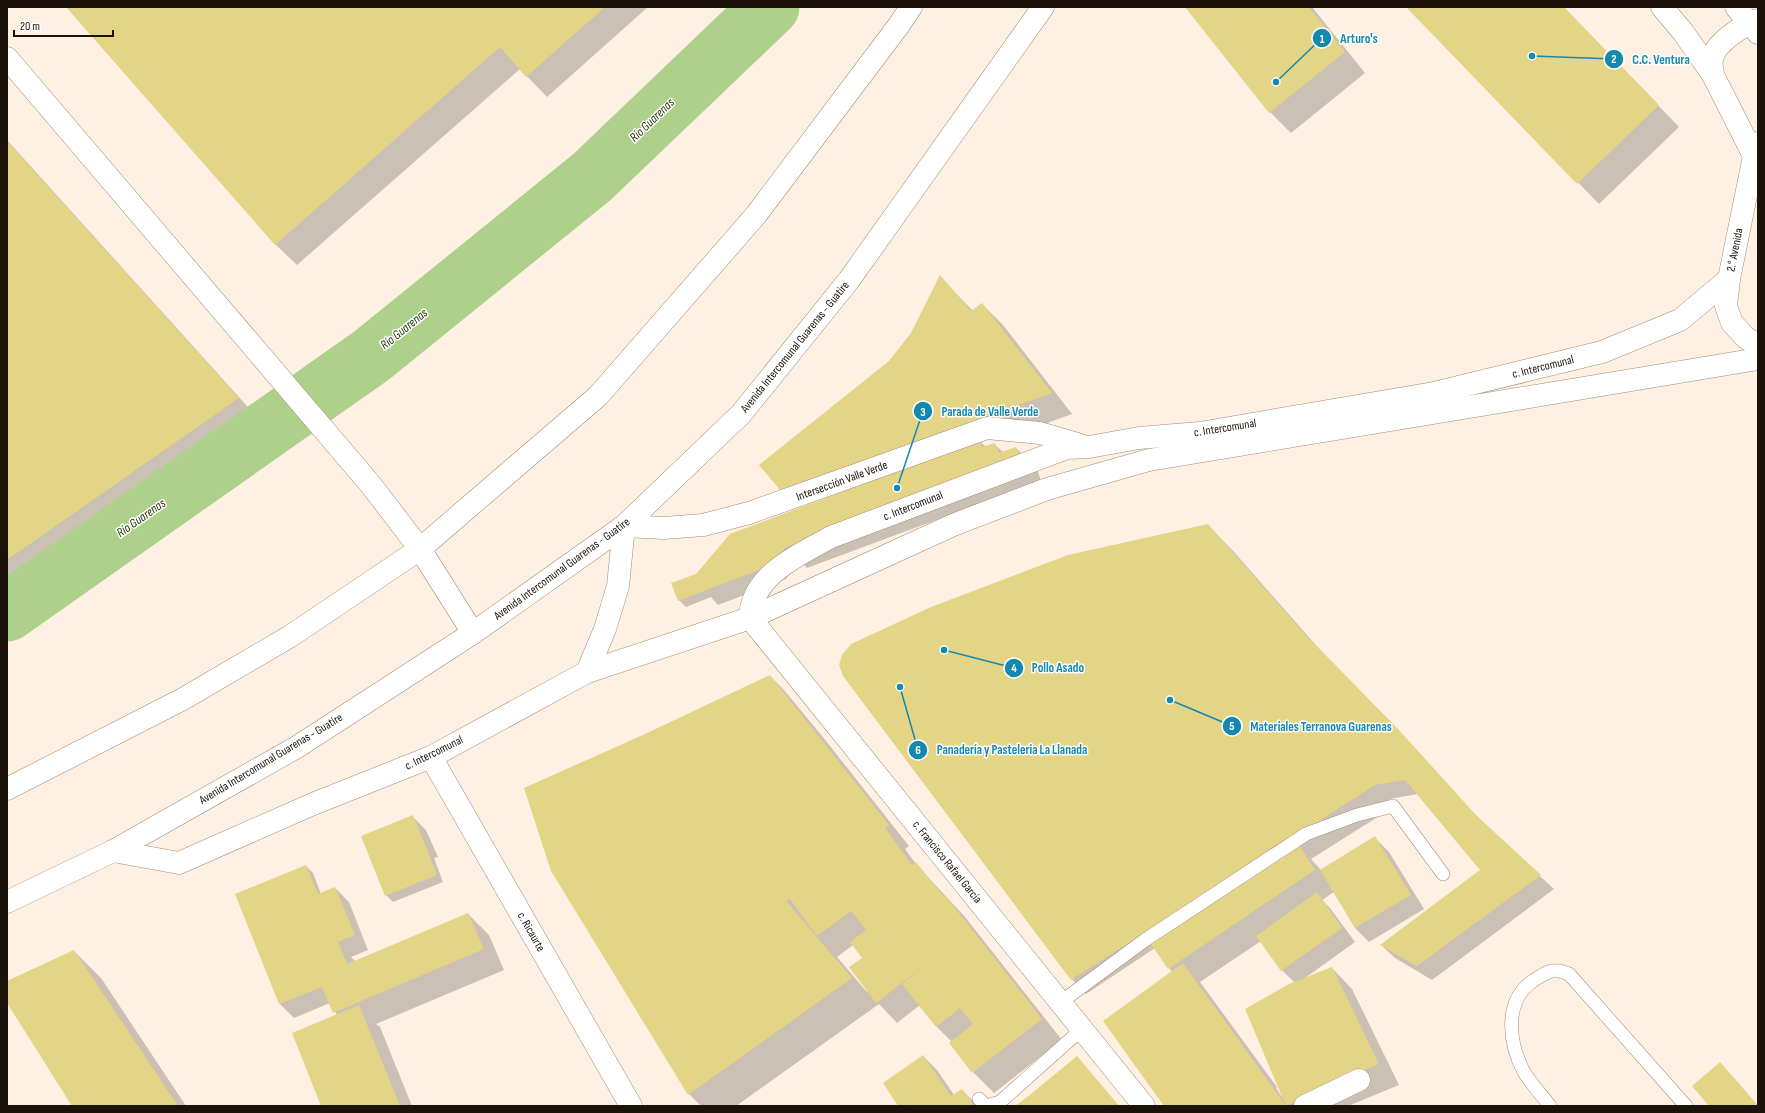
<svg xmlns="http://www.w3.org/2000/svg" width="1765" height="1113" viewBox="0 0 1765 1113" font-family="'Sofia Sans Condensed',sans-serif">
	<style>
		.shadow { fill: #0003; fill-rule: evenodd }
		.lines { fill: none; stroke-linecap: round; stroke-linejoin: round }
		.river { stroke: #add08a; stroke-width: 59 }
		.building { fill: #e4d486 }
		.service-casing { stroke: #a28c77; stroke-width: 14 }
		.minor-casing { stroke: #a28c77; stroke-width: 23 }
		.secondary-casing { stroke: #a28c77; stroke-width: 23 }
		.service { stroke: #fff; stroke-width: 13 }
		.minor { stroke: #fff; stroke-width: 22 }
		.secondary { stroke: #fff; stroke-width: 22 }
		.labels { text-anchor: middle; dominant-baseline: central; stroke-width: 3; stroke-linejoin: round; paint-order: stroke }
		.street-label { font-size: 12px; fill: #1b130a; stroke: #fff }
		.water-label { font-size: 13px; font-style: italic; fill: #243906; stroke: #fff }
		.leader { fill: none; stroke: #1389ad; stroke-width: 1.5 }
		.callout-dot { fill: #1389ad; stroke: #fff; stroke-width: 1.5 }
		.mark-label { font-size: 12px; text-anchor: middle; font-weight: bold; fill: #fff }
		.callout-label { font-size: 13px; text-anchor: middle; font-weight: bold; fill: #1389ad; stroke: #fff; stroke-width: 3; stroke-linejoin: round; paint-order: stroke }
	</style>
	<rect width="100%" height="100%" fill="#fef0e2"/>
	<g class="shadow">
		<path d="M67,7H648L547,97L520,69L297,265L276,245Z"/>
		<path d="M1186,7H1312L1365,73L1291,133L1270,112Z"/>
		<path d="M1407,7H1563L1679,127L1599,204Z"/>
		<path d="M7,140L265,426L7,605Z"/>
		<path d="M940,277L973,311L982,304L1003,325L1072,414L1006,438L999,431L795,504L781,489L890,361L912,333Z"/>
		<path d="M980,441L986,447L994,444L1003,452L1016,448L1037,469L1041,481L807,568L800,561L786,579L718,605L711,597L686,607L679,600L697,574Z"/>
		<path d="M1208,525L1234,552L1329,660L1412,745L1479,820L1554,889L1432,980L1395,958L1381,945L1481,870L1418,794L1389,799L1395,806L1311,859L1321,870L1375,838L1389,852L1424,909L1369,942L1355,928L1334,892L1322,900L1330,908L1355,942L1305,978L1332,968L1352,989L1399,1085L1348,1106H1165L1172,972L1155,948L1086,994L1072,979L1052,952ZM1261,941L1282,970L1295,983L1282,1097L1276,1088L1277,1087L1200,982Z"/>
		<path d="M770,676L784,690L822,736L909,846L905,849L916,864L965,917L1062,1040L994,1093L973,1072L952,1042L936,1026L920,1005L897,1023L879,1004L736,1106H701L689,1094L645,735ZM853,945L863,958L868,991L867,992L837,957Z"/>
		<path d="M412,816L426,830L438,857L434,858L443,882L393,902L386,895Z"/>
		<path d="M306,866L313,873L321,894L335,888L349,902L368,950L351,957L356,962L468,914L489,935L504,970L376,1024L380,1027L412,1106H322L337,1015L330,1003L294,1018L280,1004L236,895Z"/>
		<path d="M74,951L101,978L186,1106H73L7,1001V982Z"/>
		<path d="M923,1056L937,1070L954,1095L962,1090L978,1106H900Z"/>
		<path d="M1077,1058L1119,1106H1017Z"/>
		<path d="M1720,1064L1734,1078L1758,1106H1711Z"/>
	</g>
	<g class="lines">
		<path class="river" d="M7,612L371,356L592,177L770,7"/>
	</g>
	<g class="building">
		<path d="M66,7H605L526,77L500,47L275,245Z"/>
		<path d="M1185,7H1309L1345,52L1269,113Z"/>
		<path d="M1406,7H1564L1659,105L1577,184Z"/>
		<path d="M7,141L239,398L7,560Z"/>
		<path d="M940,275L971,311L982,303L1052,393L780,490L759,465L889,361L911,333Z"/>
		<path d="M980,440L982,447L995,443L999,453L1016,447L1021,460L785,548L772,565L678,601L671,583L696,574L730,534Z"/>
		<path d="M1208,524L1304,633L1398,729L1476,815L1541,875L1417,966L1380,945L1480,870L1405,780L1375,785L1071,980L843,676L839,665L842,655L851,644L931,607L1068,555Z"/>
		<path d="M770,675L889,825L885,828L912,865L916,862L943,896L945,895L1042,1019L972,1073L949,1043L973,1024L960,1008L936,1027L902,984L929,962L876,1003L849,967L862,958L850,942L866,930L851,911L817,936L790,899L786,901L852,978L688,1095L551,871L524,788L645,734Z"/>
		<path d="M413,815L437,875L385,896L361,836Z"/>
		<path d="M1375,836L1411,895L1355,928L1320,870Z"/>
		<path d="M1298,844L1315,870L1168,969L1151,944Z"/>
		<path d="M306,865L318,894L335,887L355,935L338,942L347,964L468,913L484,949L333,1013L322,987L279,1004L235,894Z"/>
		<path d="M1317,892L1342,928L1281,971L1256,936Z"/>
		<path d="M74,950L178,1106H72L7,1003V981Z"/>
		<path d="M1183,963L1286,1106L1245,1009L1289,984L1332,967L1379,1064L1336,1081L1286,1106H1164L1103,1021Z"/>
		<path d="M359,1005L400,1106H321L292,1033Z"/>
		<path d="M923,1055L951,1096L962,1089L974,1106H898L883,1083Z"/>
		<path d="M1077,1056L1119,1106H1015L1031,1094Z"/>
		<path d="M1720,1062L1758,1106H1709L1692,1086Z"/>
	</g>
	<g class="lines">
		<defs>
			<g id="service">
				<path d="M1061,1002L1145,940L1306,834L1357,815L1393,806L1443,874"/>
				<path d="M979,1099L986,1106L1000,1102L1082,1029"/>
				<path d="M1550,1106C1542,1095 1531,1084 1524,1072C1509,1044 1503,1001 1533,981C1546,972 1553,967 1569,974L1686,1106"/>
			</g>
			<g id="minor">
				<path d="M1662,7L1683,32L1713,75L1754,156"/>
				<path d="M1736,7L1758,33"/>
				<path d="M7,58L371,485L420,549L473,633"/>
				<path d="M1713,75C1712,70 1711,64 1712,59C1715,43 1743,25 1758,20"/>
				<path d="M1758,143L1754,156L1729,279L1726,306L1732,323L1746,338L1758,345"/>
				<path d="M624,526L664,528L703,525L749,513L987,428L1040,433L1081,445"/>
				<path d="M431,757L631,1106"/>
				<path d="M113,851L179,863L313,804L431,757L587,672L750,618L953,525L1047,489L1149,460L1758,359"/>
				<path d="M1144,1106L750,618C751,575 799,555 831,537L1067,448L1089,447L1139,438L1200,433L1434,393L1602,352L1680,320L1729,279"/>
				<path d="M1305,1106L1359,1080"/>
			</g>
			<g id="secondary">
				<path d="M587,672L605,629L618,586L624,526"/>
				<path d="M7,789L183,699L289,637L420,549L471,505L598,396L756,215L899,25L911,7"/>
				<path d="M7,902L113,851L297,747L473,633L624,526L741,414L849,280L1043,7"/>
			</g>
		</defs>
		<use href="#service" class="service-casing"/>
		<use href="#minor" class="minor-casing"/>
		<use href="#secondary" class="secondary-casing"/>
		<use href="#service" class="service"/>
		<use href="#minor" class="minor"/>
		<use href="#secondary" class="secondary"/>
	</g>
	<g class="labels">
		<g class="street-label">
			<text transform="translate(1735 250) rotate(-79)">2.° Avenida</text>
			<text transform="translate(795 347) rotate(-51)">Avenida Intercomunal Guarenas - Guatire</text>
			<text transform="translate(1543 367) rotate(-14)">c. Intercomunal</text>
			<text transform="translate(1225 428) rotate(-9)">c. Intercomunal</text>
			<text transform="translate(842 481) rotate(-20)">Intersección Valle Verde</text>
			<text transform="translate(913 506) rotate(-21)">c. Intercomunal</text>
			<text transform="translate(562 569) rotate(-36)">Avenida Intercomunal Guarenas - Guatire</text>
			<text transform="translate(434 753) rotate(-26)">c. Intercomunal</text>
			<text transform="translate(271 759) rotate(-31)">Avenida Intercomunal Guarenas - Guatire</text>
			<text transform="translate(947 862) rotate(51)">c. Francisco Rafael García</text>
			<text transform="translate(531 932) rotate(60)">c. Ricaurte</text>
		</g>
		<g class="water-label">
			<text transform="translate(652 120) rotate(-44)">Río Guarenas</text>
			<text transform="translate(404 329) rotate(-39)">Río Guarenas</text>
			<text transform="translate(141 518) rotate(-35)">Río Guarenas</text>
		</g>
	</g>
	<path class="leader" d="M1276 82L1322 38M1532 56L1614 59M897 488L923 411M944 650L1014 668M1170 700L1232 726M900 687L918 750"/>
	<g class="callout-dot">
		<circle cx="1276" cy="82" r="4"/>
		<circle cx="1532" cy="56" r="4"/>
		<circle cx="897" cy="488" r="4"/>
		<circle cx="944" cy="650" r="4"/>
		<circle cx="1170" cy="700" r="4"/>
		<circle cx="900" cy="687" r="4"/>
		<circle cx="1322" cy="38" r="10"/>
		<circle cx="1614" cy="59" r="10"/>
		<circle cx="923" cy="411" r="10"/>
		<circle cx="1014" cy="668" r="10"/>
		<circle cx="1232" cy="726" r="10"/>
		<circle cx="918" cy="750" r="10"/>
	</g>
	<g class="mark-label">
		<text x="1322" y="43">1</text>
		<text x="1614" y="63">2</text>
		<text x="923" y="416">3</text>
		<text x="1014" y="672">4</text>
		<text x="1232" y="730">5</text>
		<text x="918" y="754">6</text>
	</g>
	<g class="callout-label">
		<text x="1359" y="43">Arturo's</text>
		<text x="1661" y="64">C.C. Ventura</text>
		<text x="990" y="416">Parada de Valle Verde</text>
		<text x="1058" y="672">Pollo Asado</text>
		<text x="1321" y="731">Materiales Terranova Guarenas</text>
		<text x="1012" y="754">Panadería y Pasteleria La Llanada</text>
	</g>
	<rect width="1765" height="1113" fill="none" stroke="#1b130a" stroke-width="16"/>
	<path d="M14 30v6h99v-6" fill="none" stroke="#1b130a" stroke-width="2"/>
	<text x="20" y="30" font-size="12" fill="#1b130a" stroke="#ffffff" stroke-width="3" paint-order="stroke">20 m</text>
</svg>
